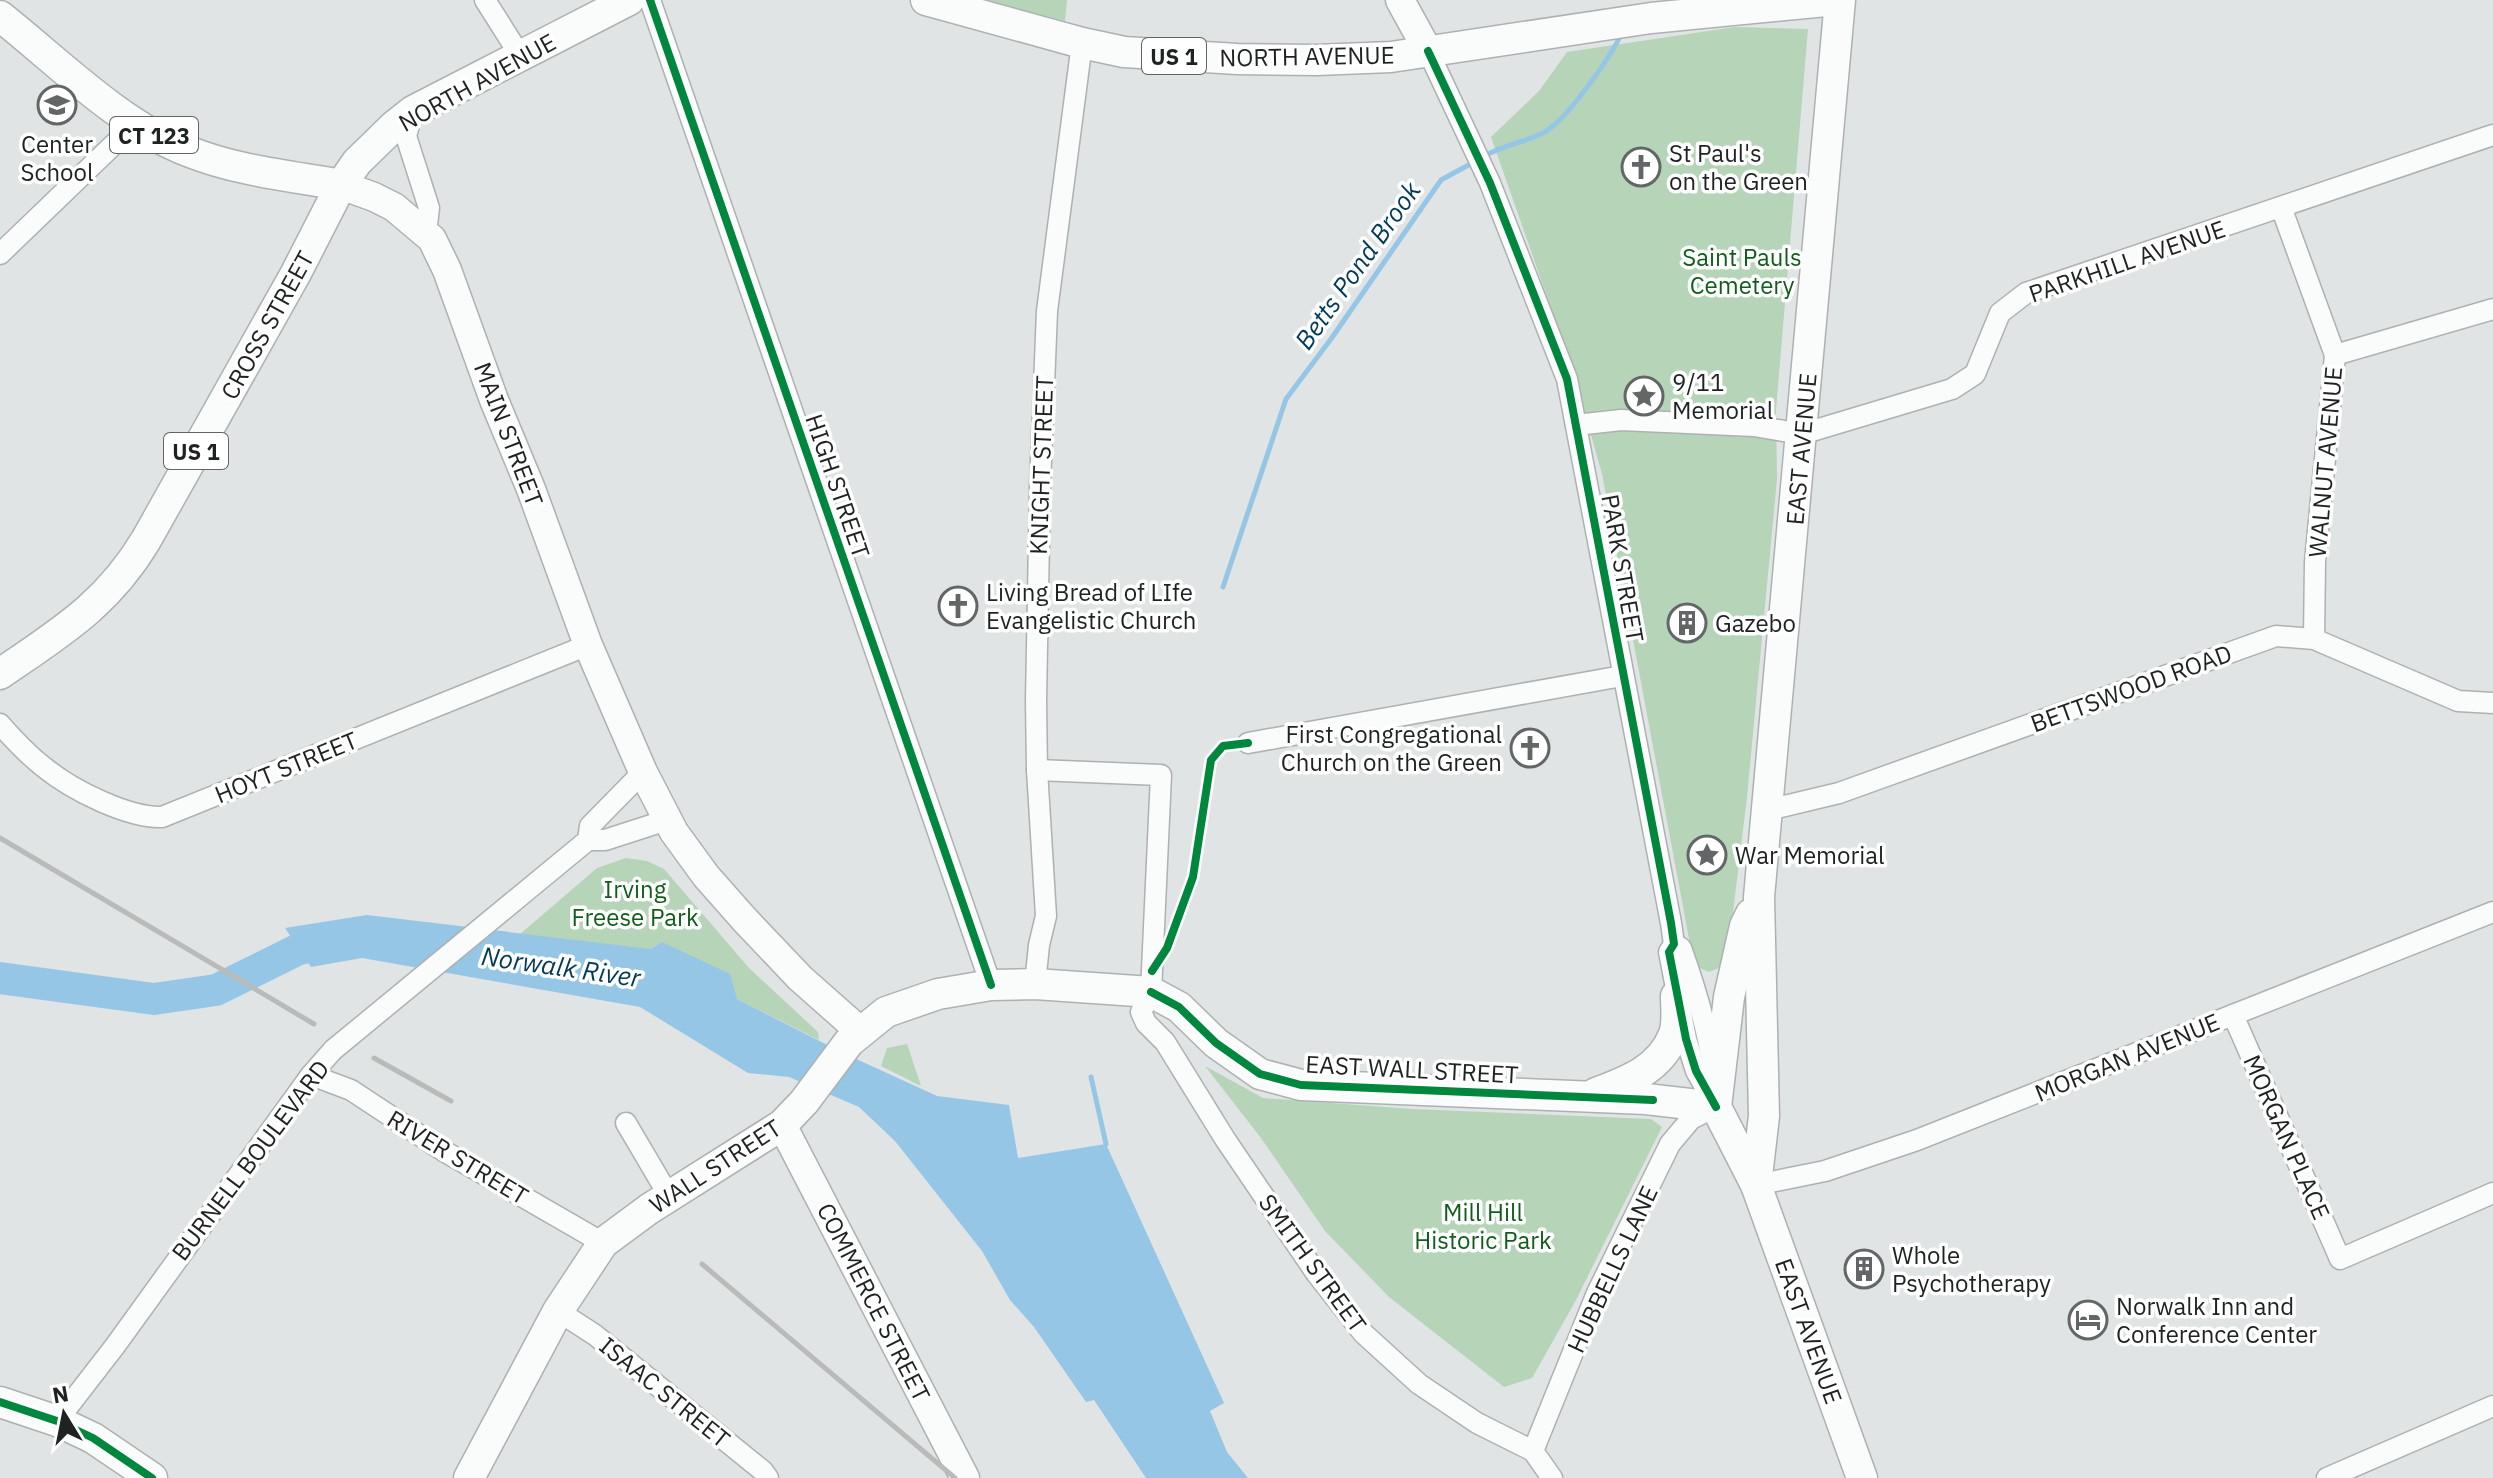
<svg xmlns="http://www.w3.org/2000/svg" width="2493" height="1478" viewBox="0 0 2493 1478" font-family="'IBM Plex Sans',sans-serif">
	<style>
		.green { fill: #b6d4b7 }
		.water { fill: #96c6e5 }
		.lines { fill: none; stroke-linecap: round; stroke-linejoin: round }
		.stream { stroke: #96c6e5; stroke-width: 5 }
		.river { stroke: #96c6e5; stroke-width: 32 }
		.minor-casing { stroke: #aeb1b1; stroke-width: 23 }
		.secondary-casing { stroke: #aeb1b1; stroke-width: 31 }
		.primary-casing { stroke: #aeb1b1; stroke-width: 33 }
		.minor { stroke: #fafbfb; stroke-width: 20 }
		.secondary { stroke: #fafbfb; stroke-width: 28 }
		.primary { stroke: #fafbfb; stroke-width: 30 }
		.rail { stroke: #b9baba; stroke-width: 5 }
		.minor-bridge-casing { stroke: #aeb1b1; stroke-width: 23; stroke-linecap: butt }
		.minor-bridge { stroke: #fafbfb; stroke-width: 20 }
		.cycleway-casing { stroke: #fff; stroke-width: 13 }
		.cycleway { stroke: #00873e; stroke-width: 8 }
		.labels { text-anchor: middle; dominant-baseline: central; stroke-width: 7; stroke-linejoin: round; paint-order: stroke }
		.shield { fill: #fff; stroke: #626464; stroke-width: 2 }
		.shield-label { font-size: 22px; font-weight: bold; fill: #1f2222 }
		.street-label { font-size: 24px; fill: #1f2222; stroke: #fff }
		.poi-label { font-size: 24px; fill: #1f2222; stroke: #fff; text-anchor: start }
		.park-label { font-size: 24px; fill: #115d1b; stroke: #fff }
		.water-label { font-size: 26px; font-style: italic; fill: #013b57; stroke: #fff }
	</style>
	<rect width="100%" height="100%" fill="#e0e4e4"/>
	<g class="green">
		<path d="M983,0H1067L1065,21Z"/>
		<path d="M1735,27L1808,29L1776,410L1777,479L1747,797L1729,945L1723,966L1709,972L1697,967L1693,960L1602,474L1572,368L1491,137L1539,91L1567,52Z"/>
		<path d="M626,858L647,861L664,869L749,968L818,1032L819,1040L737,999L662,943L651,949L519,935L597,868Z"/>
		<path d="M907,1044L921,1086L881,1066L887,1048Z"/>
		<path d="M1205,1066L1263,1098L1412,1109L1651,1119L1662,1127L1576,1300L1532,1378L1504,1387L1389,1297L1325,1231L1261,1138Z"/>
	</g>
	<path class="water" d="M367,915L651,949L662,942L730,974L737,999L841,1052L937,1096L1009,1105L1018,1158L1106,1144L1224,1403L1210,1411L1227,1452L1248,1478H1146L1094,1400L1086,1402L1034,1327L1010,1300L982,1251L895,1141L859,1107L789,1077L748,1073L640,1007L362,958L311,967L285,928Z"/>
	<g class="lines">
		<g class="stream">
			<path d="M1483,157C1501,146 1521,143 1541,134C1565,124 1610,57 1622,33"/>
			<path d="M1223,587L1286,399L1331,339L1441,180L1474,162"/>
			<path d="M1091,1077L1106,1144"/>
		</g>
		<path class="river" d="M0,978L154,999L216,990L299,949L340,940"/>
		<defs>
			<g id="minor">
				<path d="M485,0L521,57"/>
				<path d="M650,0L991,985"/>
				<path d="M1428,51L1490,183L1567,379L1671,923L1674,944L1669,952L1686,1039L1696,1071L1716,1107"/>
				<path d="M413,111L406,136L429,208L426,233"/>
				<path d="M2281,207L2335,355L2315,562L2314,639"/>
				<path d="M0,254L134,125"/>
				<path d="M2335,355L2493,309"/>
				<path d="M1576,425L1621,420L1754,426L1802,434L1952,389L1975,374L2000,313L2026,293L2493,135"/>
				<path d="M0,724C14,740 28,755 45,768C72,790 128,818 162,817L588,645"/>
				<path d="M1248,743L1622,676"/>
				<path d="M1037,770L1161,775L1151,992L1141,1012L1146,1023L1165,1042L1225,1139L1316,1273L1363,1333L1419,1384L1477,1423L1533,1451L1552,1478"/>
				<path d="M1768,810L1839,793L2276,636L2314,639L2458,701L2493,703"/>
				<path d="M588,840H605L667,820"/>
				<path d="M514,901L588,840L590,826L643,772"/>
				<path d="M1674,944L1681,948C1695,987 1707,1026 1713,1067"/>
				<path d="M1035,984L1039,945L1046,916L1037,770L1036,701L1040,486L1047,311L1082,43"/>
				<path d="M2233,1015L2340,1259L2493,1193"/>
				<path d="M311,1075L351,1090L442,1150L603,1243"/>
				<path d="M626,1123L669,1196"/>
				<path d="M1756,1185L1825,1171L1917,1140L2493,912"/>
				<path d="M558,1311L595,1335L763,1471L768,1478"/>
				<path d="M57,1421L115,1346L311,1075L333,1050"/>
				<path d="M1533,1451L1597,1293L1670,1144L1691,1119L1713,1108"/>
				<path d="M2327,1478L2493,1406"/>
			</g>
			<g id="secondary">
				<path d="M1400,0L1428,51"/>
				<path d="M341,185L374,197L394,207L432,239L447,270L494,400L531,489L588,645L643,772L674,832L706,876L744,919L800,978L861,1032"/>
				<path d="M782,1125L965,1478"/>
			</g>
			<g id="primary">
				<path d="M926,0L1082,43L1124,52L1237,59L1316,60L1391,57L1651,18L1837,0"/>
				<path d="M0,16C58,62 121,126 190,152C238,171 291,176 341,185"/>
				<path d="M0,674C61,632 107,605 146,540L296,273L341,185L357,162L394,126L413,111L629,0"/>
				<path d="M1751,914L1745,926L1729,997L1716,1107L1756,1185L1862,1478"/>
				<path d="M1596,1093C1628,1081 1661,1069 1674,1034C1678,1023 1676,1007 1676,996"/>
				<path d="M1756,1185L1764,1116L1759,897L1840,0"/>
				<path d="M0,1402L57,1421L93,1438L152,1478"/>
				<path d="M469,1478L558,1311L603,1243L649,1209L782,1125L804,1102L849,1042L886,1012L938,994L991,985L1035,984L1151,992L1179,1007L1216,1043L1260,1074L1301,1085L1646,1099L1716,1107"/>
			</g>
		</defs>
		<use href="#minor" class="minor-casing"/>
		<use href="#secondary" class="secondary-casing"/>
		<use href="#primary" class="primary-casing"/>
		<use href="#minor" class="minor"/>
		<use href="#secondary" class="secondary"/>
		<use href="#primary" class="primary"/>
		<g class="rail">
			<path d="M0,838L314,1024"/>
			<path d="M374,1058L451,1101"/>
			<path d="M702,1264L955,1478"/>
		</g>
		<defs>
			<path id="minor-bridge" d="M333,1050L514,901"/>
		</defs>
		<use href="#minor-bridge" class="minor-bridge-casing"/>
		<use href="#minor-bridge" class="minor-bridge"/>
		<defs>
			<g id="cycleway">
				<path d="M650,0L991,985"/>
				<path d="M1428,51L1490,183L1567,379L1671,923L1674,944L1669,952L1686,1039L1696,1071L1716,1107"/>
				<path d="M1152,971L1167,948L1193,877L1211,760L1223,746L1248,743"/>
				<path d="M1151,992L1179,1007L1216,1043L1260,1074L1301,1085L1653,1100"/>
				<path d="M0,1402L57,1421L93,1438L152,1478"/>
			</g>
		</defs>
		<use href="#cycleway" class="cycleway-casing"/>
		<use href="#cycleway" class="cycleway"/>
	</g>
	<defs>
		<symbol id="school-ring" viewBox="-11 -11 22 22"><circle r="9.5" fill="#fff" stroke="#636666" stroke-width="1.5"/><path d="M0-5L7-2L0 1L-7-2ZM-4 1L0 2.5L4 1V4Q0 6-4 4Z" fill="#636666"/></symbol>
		<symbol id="church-ring" viewBox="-11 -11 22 22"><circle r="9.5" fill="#fff" stroke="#636666" stroke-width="1.5"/><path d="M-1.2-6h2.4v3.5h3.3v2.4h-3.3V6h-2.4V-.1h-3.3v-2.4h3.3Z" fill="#636666"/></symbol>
		<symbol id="sight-ring" viewBox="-11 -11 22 22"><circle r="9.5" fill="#fff" stroke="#636666" stroke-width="1.5"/><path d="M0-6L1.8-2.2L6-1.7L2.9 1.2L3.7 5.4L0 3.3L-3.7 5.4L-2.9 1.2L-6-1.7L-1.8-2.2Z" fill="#636666"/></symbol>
		<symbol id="building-ring" viewBox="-11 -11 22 22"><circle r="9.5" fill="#fff" stroke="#636666" stroke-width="1.5"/><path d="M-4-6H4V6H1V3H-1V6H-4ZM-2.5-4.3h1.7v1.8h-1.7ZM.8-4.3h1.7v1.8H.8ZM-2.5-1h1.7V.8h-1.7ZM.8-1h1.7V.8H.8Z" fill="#636666"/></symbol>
		<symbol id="hotel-ring" viewBox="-11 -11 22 22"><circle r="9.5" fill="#fff" stroke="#636666" stroke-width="1.5"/><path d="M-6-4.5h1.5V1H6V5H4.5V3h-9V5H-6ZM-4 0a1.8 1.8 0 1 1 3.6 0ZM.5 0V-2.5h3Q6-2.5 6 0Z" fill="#636666"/></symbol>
	</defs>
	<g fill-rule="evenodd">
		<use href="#school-ring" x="35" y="83" width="44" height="44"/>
		<use href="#church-ring" x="1619" y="145" width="44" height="44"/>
		<use href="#sight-ring" x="1622" y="374" width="44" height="44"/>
		<use href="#church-ring" x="936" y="584" width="44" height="44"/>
		<use href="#building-ring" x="1665" y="601" width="44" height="44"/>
		<use href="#church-ring" x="1508" y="726" width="44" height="44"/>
		<use href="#sight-ring" x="1685" y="833" width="44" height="44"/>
		<use href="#building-ring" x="1842" y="1247" width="44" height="44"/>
		<use href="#hotel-ring" x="2066" y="1298" width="44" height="44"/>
	</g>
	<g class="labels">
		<g class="shield">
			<rect x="1142" y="38" width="64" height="36" rx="6"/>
			<rect x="110" y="117" width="88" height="36" rx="6"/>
			<rect x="164" y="433" width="64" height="36" rx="6"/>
		</g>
		<g class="shield-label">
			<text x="1174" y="56">US 1</text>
			<text x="154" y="135">CT 123</text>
			<text x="196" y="451">US 1</text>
		</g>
		<g class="street-label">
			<text transform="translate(1307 56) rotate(-1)">NORTH AVENUE</text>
			<text transform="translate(477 82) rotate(-29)">NORTH AVENUE</text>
			<text transform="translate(2127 261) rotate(-19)">PARKHILL AVENUE</text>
			<text transform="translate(267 325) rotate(-61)">CROSS STREET</text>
			<text transform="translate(509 434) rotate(69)">MAIN STREET</text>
			<text transform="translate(1801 449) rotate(-85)">EAST AVENUE</text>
			<text transform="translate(2325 462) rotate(-85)">WALNUT AVENUE</text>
			<text transform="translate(1041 465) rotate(-88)">KNIGHT STREET</text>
			<text transform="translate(838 486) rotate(71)">HIGH STREET</text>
			<text transform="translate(1623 568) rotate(80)">PARK STREET</text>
			<text transform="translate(2131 688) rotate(-20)">BETTSWOOD ROAD</text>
			<text transform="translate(286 767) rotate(-22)">HOYT STREET</text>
			<text transform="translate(2127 1057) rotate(-22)">MORGAN AVENUE</text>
			<text transform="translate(1412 1069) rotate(3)">EAST WALL STREET</text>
			<text transform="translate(2287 1137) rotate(66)">MORGAN PLACE</text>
			<text transform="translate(458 1157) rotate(31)">RIVER STREET</text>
			<text transform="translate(250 1160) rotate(-53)">BURNELL BOULEVARD</text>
			<text transform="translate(715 1166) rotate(-33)">WALL STREET</text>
			<text transform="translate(1313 1263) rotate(54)">SMITH STREET</text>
			<text transform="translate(1612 1269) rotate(-65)">HUBBELLS LANE</text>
			<text transform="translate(874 1302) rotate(63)">COMMERCE STREET</text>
			<text transform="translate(1809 1331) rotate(70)">EAST AVENUE</text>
			<text transform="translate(665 1392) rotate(39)">ISAAC STREET</text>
		</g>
		<g class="poi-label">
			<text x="57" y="144" text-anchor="middle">Center<tspan x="57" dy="28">School</tspan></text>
			<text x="1669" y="153">St Paul's<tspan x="1669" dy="28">on the Green</tspan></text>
			<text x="1672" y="382">9/11<tspan x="1672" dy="28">Memorial</tspan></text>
			<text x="986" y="592">Living Bread of LIfe<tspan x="986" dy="28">Evangelistic Church</tspan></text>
			<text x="1715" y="623">Gazebo</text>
			<text x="1502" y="734" text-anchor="end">First Congregational<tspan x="1502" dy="28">Church on the Green</tspan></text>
			<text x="1735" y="855">War Memorial</text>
			<text x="1892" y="1255">Whole<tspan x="1892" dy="28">Psychotherapy</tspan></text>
			<text x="2116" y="1306">Norwalk Inn and<tspan x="2116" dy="28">Conference Center</tspan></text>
		</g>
		<g class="park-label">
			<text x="1742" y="257">Saint Pauls<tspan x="1742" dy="28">Cemetery</tspan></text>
			<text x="635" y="889">Irving<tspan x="635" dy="28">Freese Park</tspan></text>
			<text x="1483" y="1212">Mill Hill<tspan x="1483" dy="28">Historic Park</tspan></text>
		</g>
		<g class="water-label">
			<text transform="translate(1357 265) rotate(-55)">Betts Pond Brook</text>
			<text transform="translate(561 966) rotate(8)">Norwalk River</text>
		</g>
	</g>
	<g transform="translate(64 1414) rotate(350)" stroke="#ffffff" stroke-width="6" paint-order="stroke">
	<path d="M0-6L14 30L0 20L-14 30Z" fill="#1f2222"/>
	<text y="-12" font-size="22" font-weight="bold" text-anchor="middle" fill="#1f2222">N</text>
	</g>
</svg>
